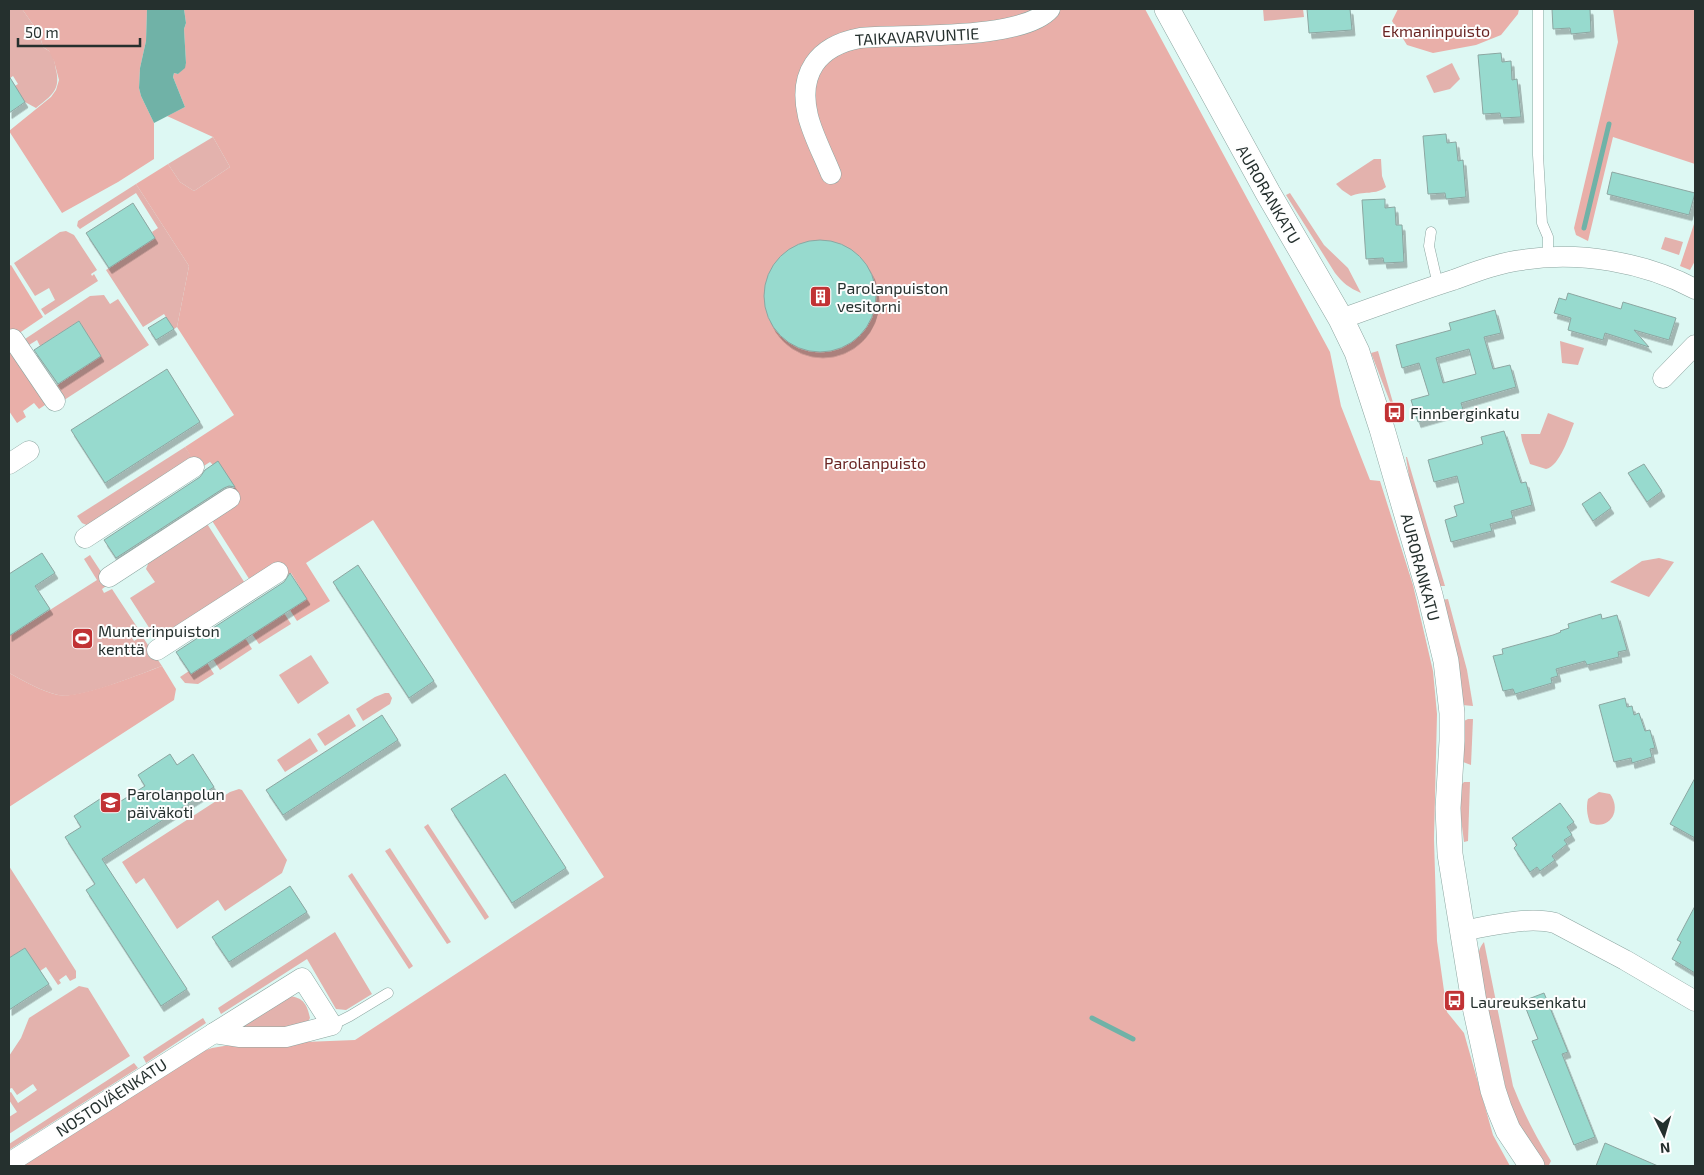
<svg xmlns="http://www.w3.org/2000/svg" width="1704" height="1175" viewBox="0 0 1704 1175" font-family="'Exo 2',sans-serif">
	<style>
		.green { fill: #e3b2ad }
		.forest { fill: #e9afa9 }
		.water { fill: #70b2a7 }
		.lines { fill: none; stroke-linecap: round; stroke-linejoin: round }
		.stream { stroke: #70b2a7; stroke-width: 5 }
		.building { fill: #97dace; stroke: #8ca6a1; fill-rule: evenodd; filter: url(#shadow) }
		.service-casing { stroke: #8ca5a0; stroke-width: 11 }
		.minor-casing { stroke: #8ca5a0; stroke-width: 21 }
		.tertiary-casing { stroke: #8ca5a0; stroke-width: 26 }
		.service { stroke: #fff; stroke-width: 10 }
		.minor { stroke: #fff; stroke-width: 20 }
		.tertiary { stroke: #fff; stroke-width: 25 }
		.labels { text-anchor: middle; dominant-baseline: central; stroke-width: 4; stroke-linejoin: round; paint-order: stroke }
		.park-label { font-size: 16px; fill: #692422; stroke: #fefefe }
		.street-label { font-size: 16px; fill: #25302e; stroke: #fefefe }
		.poi-label { font-size: 16px; fill: #25302e; stroke: #fefefe; text-anchor: start }
	</style>
	<defs>
		<filter id="shadow"><feDropShadow dx="3" dy="5.5" stdDeviation="0" flood-color="#0004"/></filter>
	</defs>
	<rect width="100%" height="100%" fill="#ddf8f3"/>
	<g class="green">
		<path d="M9,9H22L39,33L43,47C45,49 48,50 49,51C54,55 55,65 56,70C61,90 51,96 36,108L25,102L15,86L18,84L13,76L10,78L9,76Z"/>
		<path d="M1263,9H1303L1304,17L1264,21Z"/>
		<path d="M1452,63L1460,79L1450,89L1434,93L1426,76Z"/>
		<path d="M213,137L230,167L194,191L180,182L168,164Z"/>
		<path d="M1374,159H1381L1382,176L1386,187C1377,195 1362,191 1351,196L1342,190L1336,184Z"/>
		<path d="M136,184L189,266L177,327L174,329L164,314L143,327L106,270L155,238L152,232L158,228L136,193L80,229L77,226L78,221Z"/>
		<path d="M1290,193L1324,245L1348,268L1361,293C1349,288 1343,283 1335,273L1286,195Z"/>
		<path d="M66,231L74,235L97,270L91,274L92,276L94,274L98,281L45,315L41,309L55,300L49,288L35,296L14,263L60,232Z"/>
		<path d="M1665,237L1683,242L1679,255L1661,249Z"/>
		<path d="M104,295L110,304L118,299L149,345L58,404L50,390L101,356L79,321L40,346L37,340L29,345L25,339L90,296Z"/>
		<path d="M1560,341L1584,348L1578,365L1562,363Z"/>
		<path d="M1378,351L1394,406L1392,407L1371,353Z"/>
		<path d="M1548,413L1574,423C1569,436 1560,466 1546,469L1530,464L1522,441L1521,434H1540Z"/>
		<path d="M185,447L192,457L91,527L82,523L77,516Z"/>
		<path d="M1406,457H1407L1445,586H1438L1413,502Z"/>
		<path d="M204,519L248,588L157,640L130,598L155,582L146,569L148,564L144,558Z"/>
		<path d="M90,555L109,584L102,589L104,593L112,589L139,630L131,635L134,641L142,636L162,666C140,674 79,700 58,695C41,691 24,681 9,673V636L97,580L84,559Z"/>
		<path d="M1659,558L1674,562L1649,597L1610,582L1642,561Z"/>
		<path d="M1448,599L1467,670L1473,706L1462,705L1442,600Z"/>
		<path d="M284,613L291,624L259,644L252,634Z"/>
		<path d="M245,638L252,649L220,670L213,659Z"/>
		<path d="M311,655L329,683L298,704L279,675Z"/>
		<path d="M207,663L214,674L198,684L185,683L180,677L189,671L191,674Z"/>
		<path d="M385,693H389L392,698L390,704L363,721L356,709L375,697Z"/>
		<path d="M349,714L356,726L325,746L317,734Z"/>
		<path d="M1468,719H1473L1471,765L1463,762L1464,721Z"/>
		<path d="M310,738L318,751L285,772L277,760Z"/>
		<path d="M1464,782H1470L1468,841L1464,842L1460,811L1462,784Z"/>
		<path d="M239,789L242,790L287,860L282,873L225,911L218,900L177,929L144,878L136,884L122,862L230,792Z"/>
		<path d="M1599,792L1610,794C1622,810 1610,831 1590,823C1587,815 1586,807 1588,799Z"/>
		<path d="M428,824L489,917L485,920L424,827Z"/>
		<path d="M390,848L451,942L447,944L385,851Z"/>
		<path d="M9,866L76,971V978L70,981L66,975L59,980L61,983L58,985L46,967L40,971L25,948L9,958Z"/>
		<path d="M352,873L413,966L409,969L348,876Z"/>
		<path d="M335,932L372,994L346,1010L336,1009L307,959L221,1014L218,1008Z"/>
		<path d="M1484,942L1513,1086C1523,1112 1536,1137 1551,1161L1549,1165L1545,1166L1528,1143L1509,1103L1479,969C1478,959 1477,950 1484,942Z"/>
		<path d="M79,986L88,988L130,1056L9,1134V1117L17,1112L9,1100V1093L11,1092L18,1103L37,1090L33,1084L17,1095L12,1088L9,1089V1056L21,1038L29,1018Z"/>
		<path d="M290,996C304,998 307,1005 310,1018L308,1022L301,1027L235,1031Z"/>
		<path d="M203,1018L206,1023L146,1063L143,1057Z"/>
		<path d="M134,1063L138,1068L9,1150V1144Z"/>
	</g>
	<g class="forest">
		<path d="M22,9H147L146,41L140,68L139,88L141,96L154,123V159L118,182L62,213L9,131L51,97L56,90L59,80L54,61L49,51L43,47L39,33Z"/>
		<path d="M184,9H1145L1330,352L1341,406L1370,480L1380,481L1413,585L1433,671L1437,714L1434,839L1437,941L1447,1012L1464,1033L1493,1135L1510,1166H22L198,1053L212,1048L230,1045L355,1040L604,877L373,520L306,563L330,601L297,621L290,610L307,599L291,573L274,584L253,585L209,516L218,498L235,487L210,462L199,469L185,447L234,415L177,327L189,266L136,184L168,164L180,182L194,191L230,167L213,137L167,116L185,107L173,77L174,73L178,74L184,68L186,63L184,29L186,23Z"/>
		<path d="M1398,9H1519L1518,14L1501,35L1476,45L1433,53L1407,45L1392,21Z"/>
		<path d="M1613,9H1695V164L1613,137L1588,241L1576,235L1574,228L1618,42Z"/>
		<path d="M1695,221V261L1690,270L1680,266Z"/>
		<path d="M11,265L43,317L9,340V266Z"/>
		<path d="M9,351L51,401L39,409L34,403L23,411L26,417L17,423L9,411Z"/>
		<path d="M162,666L176,689L174,700L9,807V673C24,681 41,691 58,695C80,699 140,674 162,666Z"/>
	</g>
	<path class="water" d="M147,9H184L186,23L184,29L186,63L185,68L178,74L174,73L173,77L185,107L154,123L141,96L139,88L140,68L146,41Z"/>
	<g class="lines">
		<g class="stream">
			<path d="M1584,228L1609,124"/>
			<path d="M1092,1018L1133,1039"/>
		</g>
	</g>
	<g class="building">
		<path d="M1307,9H1350L1352,30L1309,33Z"/>
		<path d="M1552,9H1590L1591,32L1571,34L1570,28L1553,29Z"/>
		<path d="M1501,53L1502,62L1511,61L1512,80L1517,79L1521,117L1501,118L1500,113L1483,114L1478,55Z"/>
		<path d="M9,76L25,102L9,113Z"/>
		<path d="M1446,134L1447,143L1456,142L1458,161L1463,160L1466,197L1446,199L1445,193L1428,194L1423,136Z"/>
		<path d="M1612,172L1695,193L1689,215L1607,194Z"/>
		<path d="M1385,199V208L1395,207L1396,225H1402L1404,262L1384,263L1383,258L1366,259L1362,200Z"/>
		<path d="M133,203L155,238L109,268L86,233Z"/>
		<circle cx="820" cy="296" r="56"/>
		<path d="M1568,293L1621,309L1623,302L1676,318L1669,340L1634,330L1649,347L1605,333L1603,340L1568,330L1571,318L1554,313L1559,298L1566,300Z"/>
		<path d="M1495,310L1501,333L1484,337L1493,369L1510,365L1516,387L1461,403L1463,409L1418,422L1411,400L1429,395L1419,363L1402,368L1396,345L1451,330L1449,323ZM1469,349L1476,374L1443,383L1436,358Z"/>
		<path d="M166,317L174,329L156,340L148,328Z"/>
		<path d="M79,321L101,356L58,384L34,350Z"/>
		<path d="M167,369L200,422L105,483L71,430Z"/>
		<path d="M1504,431L1521,483L1526,482L1532,505L1511,511L1513,518L1490,524L1492,531L1451,542L1445,520L1457,516L1454,506L1464,503L1457,476L1434,482L1428,460L1483,444L1481,437Z"/>
		<path d="M218,461L235,487L229,486L224,488L116,558L104,540L200,477L205,470Z"/>
		<path d="M1644,464L1662,491L1647,502L1628,473Z"/>
		<path d="M1600,492L1611,508L1593,521L1582,504Z"/>
		<path d="M42,553L55,573L35,586L50,609L9,636V574Z"/>
		<path d="M358,565L434,681L409,698L333,582Z"/>
		<path d="M290,573L307,599L191,674L176,652L284,582Z"/>
		<path d="M1601,614L1602,619L1617,615L1627,650L1618,652L1619,657L1587,665L1585,661L1556,669L1558,676L1551,678L1552,683L1515,694L1513,689L1503,691L1493,656L1503,654L1502,649L1553,635L1561,632L1560,631L1569,628L1568,624Z"/>
		<path d="M1625,698L1627,707L1632,706L1634,715L1639,713L1645,731L1650,730L1655,748L1650,749L1652,757L1632,763L1631,758L1614,762L1599,705Z"/>
		<path d="M382,715L398,740L283,815L266,790Z"/>
		<path d="M170,754L177,765L193,754L214,787L102,859L187,989L161,1006L86,890L95,884L65,837L81,827L74,816L106,795L113,806L145,786L138,775Z"/>
		<path d="M505,774L566,868L512,903L451,809Z"/>
		<path d="M1695,778V838L1670,824Z"/>
		<path d="M1560,803L1574,822L1567,827L1572,835L1564,840L1567,844L1552,856L1555,860L1540,871L1537,867L1530,872L1514,848L1517,845L1512,838Z"/>
		<path d="M290,886L307,912L229,962L212,937Z"/>
		<path d="M1695,906V973L1672,959L1681,942L1677,940Z"/>
		<path d="M25,948L49,984L9,1010V958Z"/>
		<path d="M1544,993L1568,1052L1562,1054L1595,1137L1574,1145L1532,1041L1538,1039L1523,1001Z"/>
		<path d="M1605,1143L1658,1166H1596Z"/>
	</g>
	<g class="lines">
		<defs>
			<g id="service">
				<path d="M1538,9V155L1542,223L1548,237V257"/>
				<path d="M1431,232L1429,246L1438,285"/>
				<path d="M332,1025L350,1016L388,993"/>
			</g>
			<g id="minor">
				<path d="M831,174C824,156 813,136 808,116C798,74 817,46 860,38C903,34 1022,41 1050,9"/>
				<path d="M1341,319C1378,306 1415,292 1453,280C1475,272 1498,263 1522,260C1580,251 1644,262 1695,289"/>
				<path d="M13,339L55,401"/>
				<path d="M1663,378L1695,345"/>
				<path d="M9,464L29,451"/>
				<path d="M85,538L194,467"/>
				<path d="M109,577L230,498"/>
				<path d="M157,650L278,572"/>
				<path d="M1462,931C1490,926 1527,916 1555,923L1625,960L1695,1001"/>
				<path d="M302,978L332,1025L286,1037H240L214,1033Z"/>
				<path d="M9,1163L214,1033"/>
			</g>
			<path id="tertiary" d="M1167,9L1268,193L1341,319L1357,352L1382,429L1430,595L1446,661L1452,713V741L1448,808L1450,854L1474,1002L1493,1090L1499,1108L1508,1130L1532,1166"/>
		</defs>
		<use href="#service" class="service-casing"/>
		<use href="#minor" class="minor-casing"/>
		<use href="#tertiary" class="tertiary-casing"/>
		<use href="#service" class="service"/>
		<use href="#minor" class="minor"/>
		<use href="#tertiary" class="tertiary"/>
	</g>
	<defs>
		<symbol id="building-square" viewBox="-11 -11 22 22"><rect x="-9" y="-9" width="18" height="18" rx="4" fill="#c13234" stroke="#fefefe"/><path d="M-4-6H4V6H1V3H-1V6H-4ZM-2.5-4.3h1.7v1.8h-1.7ZM.8-4.3h1.7v1.8H.8ZM-2.5-1h1.7V.8h-1.7ZM.8-1h1.7V.8H.8Z" fill="#fff"/></symbol>
		<symbol id="bus-square" viewBox="-11 -11 22 22"><rect x="-9" y="-9" width="18" height="18" rx="4" fill="#c13234" stroke="#fefefe"/><path d="M-5-6H5V4H4V6H2V4H-2V6H-4V4H-5ZM-3.5-4V0h7V-4ZM-3.5 1.2v1.5H-2V1.2ZM2 1.2v1.5H3.5V1.2Z" fill="#fff"/></symbol>
		<symbol id="stadium-square" viewBox="-11 -11 22 22"><rect x="-9" y="-9" width="18" height="18" rx="4" fill="#c13234" stroke="#fefefe"/><path d="M0-5a6.5 5 0 1 0 0 10a6.5 5 0 1 0 0-10ZM-3.5-1.8h7v3.6h-7Z" fill="#fff"/></symbol>
		<symbol id="school-square" viewBox="-11 -11 22 22"><rect x="-9" y="-9" width="18" height="18" rx="4" fill="#c13234" stroke="#fefefe"/><path d="M0-5L7-2L0 1L-7-2ZM-4 1L0 2.5L4 1V4Q0 6-4 4Z" fill="#fff"/></symbol>
	</defs>
	<g fill-rule="evenodd">
		<use href="#building-square" x="808" y="284" width="25" height="25"/>
		<use href="#bus-square" x="1382" y="400" width="25" height="25"/>
		<use href="#stadium-square" x="70" y="626" width="25" height="25"/>
		<use href="#school-square" x="98" y="790" width="25" height="25"/>
		<use href="#bus-square" x="1442" y="988" width="25" height="25"/>
	</g>
	<g class="labels">
		<g class="park-label">
			<text x="1436" y="30">Ekmaninpuisto</text>
			<text x="875" y="462">Parolanpuisto</text>
		</g>
		<g class="street-label">
			<text transform="translate(917 36) rotate(-3)">TAIKAVARVUNTIE</text>
			<text transform="translate(1269 194) rotate(60)">AURORANKATU</text>
			<text transform="translate(1421 567) rotate(75)">AURORANKATU</text>
			<text transform="translate(111 1097) rotate(-33)">NOSTOVÄENKATU</text>
		</g>
		<g class="poi-label">
			<text x="837" y="287">Parolanpuiston<tspan x="837" dy="18">vesitorni</tspan></text>
			<text x="1410" y="412">Finnberginkatu</text>
			<text x="98" y="630">Munterinpuiston<tspan x="98" dy="18">kenttä</tspan></text>
			<text x="127" y="793">Parolanpolun<tspan x="127" dy="18">päiväkoti</tspan></text>
			<text x="1470" y="1001">Laureuksenkatu</text>
		</g>
	</g>
	<rect width="1704" height="1175" fill="none" stroke="#25302e" stroke-width="20"/>
	<g transform="translate(1664 1135) rotate(175)" stroke="#fefefe" stroke-width="4" paint-order="stroke">
	<path d="M0-4L9 19L0 12L-9 19Z" fill="#25302e"/>
	<text y="-8" font-size="14" font-weight="bold" text-anchor="middle" fill="#25302e">N</text>
	</g>
	<path d="M18 38v8h122v-8" fill="none" stroke="#25302e" stroke-width="2.5"/>
	<text x="25" y="38" font-size="15" fill="#25302e" stroke="#fefefe" stroke-width="4" paint-order="stroke">50 m</text>
</svg>
